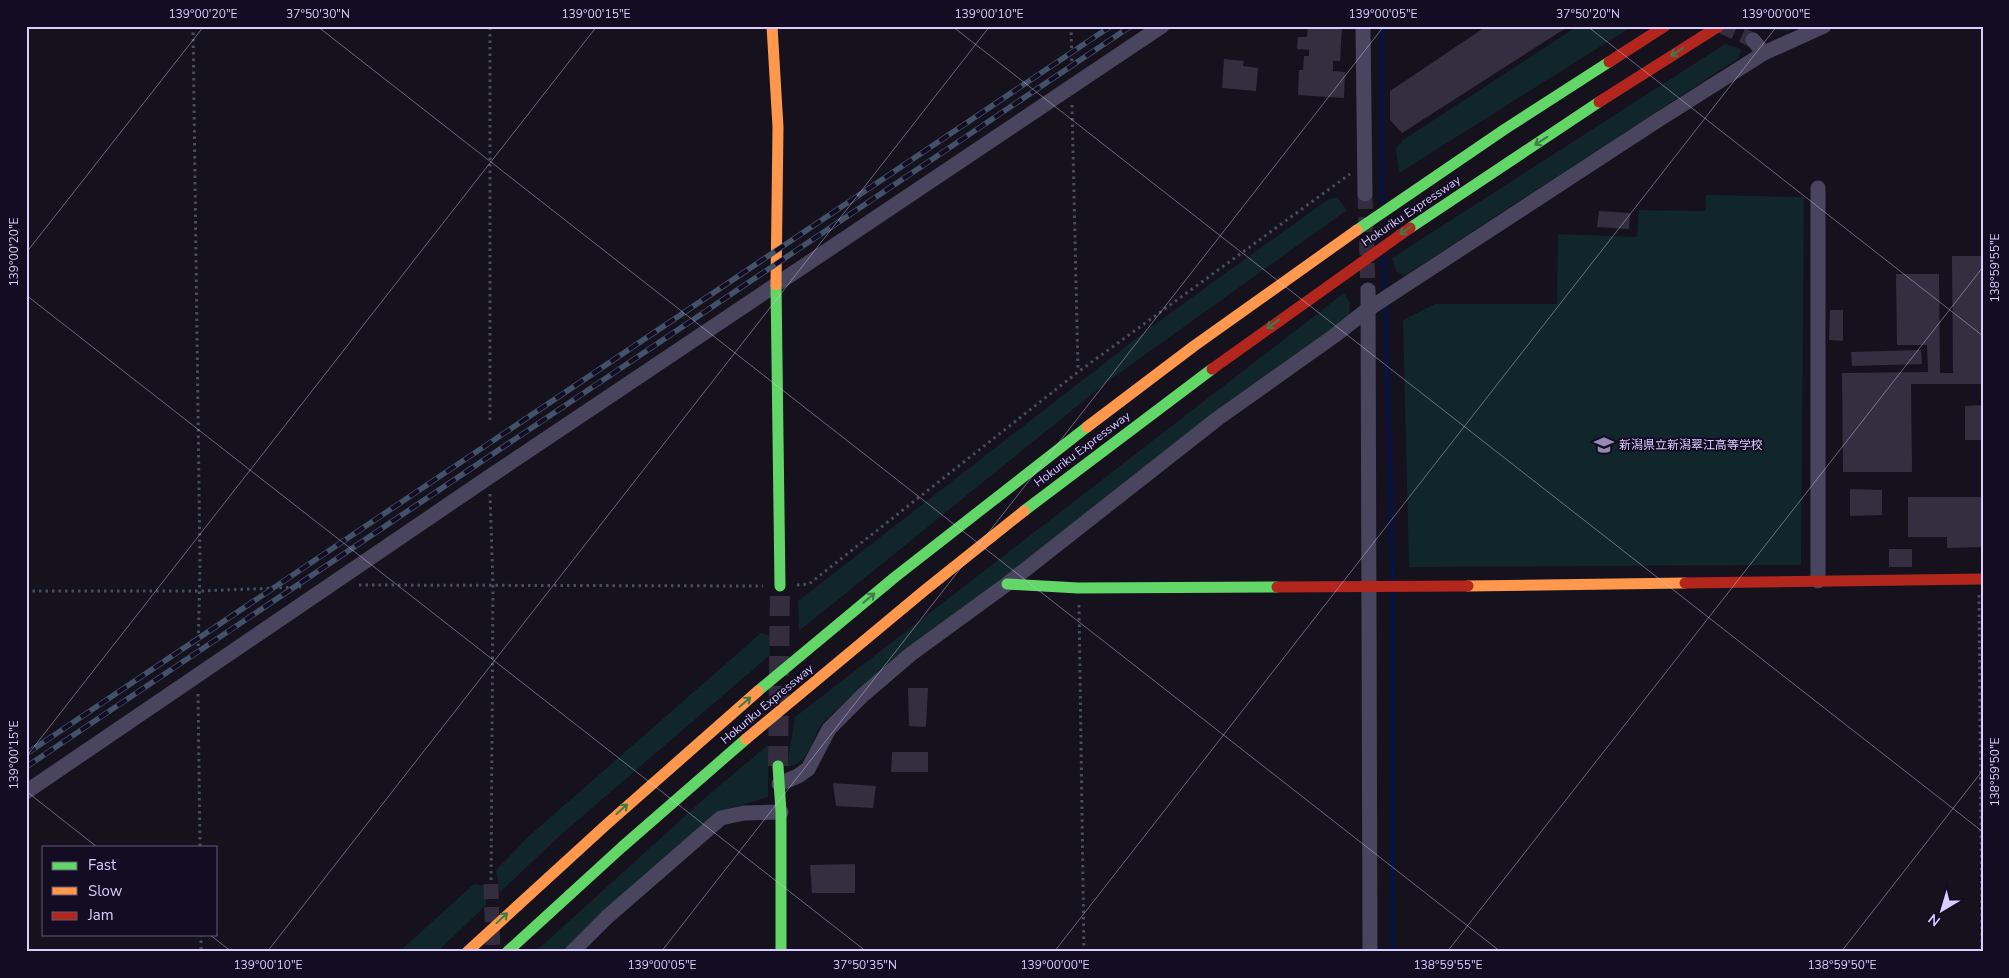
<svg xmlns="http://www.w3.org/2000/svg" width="2009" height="978" viewBox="0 0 2009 978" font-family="'Nunito Sans','Noto Sans JP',sans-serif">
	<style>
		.green { fill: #10262a }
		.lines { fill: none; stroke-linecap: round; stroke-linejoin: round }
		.stream { stroke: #08143d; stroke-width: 5 }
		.building { fill: #342f40 }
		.street-tunnel { stroke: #332d3f; stroke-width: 15; stroke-dasharray: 15 8; stroke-linecap: butt }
		.secondary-tunnel { stroke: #332d3f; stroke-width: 20; stroke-dasharray: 20 10; stroke-linecap: butt }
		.path { stroke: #454f5f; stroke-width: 3; stroke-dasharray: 2.5 4; stroke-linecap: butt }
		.street { stroke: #4a455e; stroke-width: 15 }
		.fast { stroke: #63d668; stroke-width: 11 }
		.slow { stroke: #ff974d; stroke-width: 11 }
		.jam { stroke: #b3261e; stroke-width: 11 }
		.rail-casing { stroke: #435268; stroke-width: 5.5 }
		.rail { stroke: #130c22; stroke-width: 4; stroke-dasharray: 11; stroke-linecap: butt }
		.oneway { stroke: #3f7b48 }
		.ticks { fill: none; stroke: #dacdff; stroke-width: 1; stroke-opacity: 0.45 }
		.labels { text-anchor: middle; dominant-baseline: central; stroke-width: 4; stroke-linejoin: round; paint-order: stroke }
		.street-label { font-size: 12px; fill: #dacdff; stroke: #130c22 }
		.poi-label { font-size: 12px; fill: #dacdff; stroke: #130c22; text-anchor: start }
		.neatline { fill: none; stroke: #dacdff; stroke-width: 2 }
		.ticks-label { font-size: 12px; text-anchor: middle; fill: #dacdff }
	</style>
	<rect width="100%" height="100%" fill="#15111d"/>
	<g class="green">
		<path d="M1578,26H1633L1399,173L1396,149L1403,140Z"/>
		<path d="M1757,26H1800L1788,31L1759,29Z"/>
		<path d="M1725,44L1741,49L1739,58L1404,276L1396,271L1392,258Z"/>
		<path d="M1706,195L1804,197L1801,565L1409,567L1403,320L1435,304H1557L1558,234L1637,237L1639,210L1706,211Z"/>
		<path d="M1337,197L1347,210L1107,382L799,631L798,601L1151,327L1327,200Z"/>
		<path d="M1344,293L1350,303L1349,316L859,690C847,701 834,711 823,723C810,738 812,763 787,767L795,717Z"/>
		<path d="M761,633L769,635L770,655L564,832L500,892L496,870L528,837Z"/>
		<path d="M768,745V797L719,812L605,913L565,952H535L706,797Z"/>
		<path d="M474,884L486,886V905L437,952H399Z"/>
	</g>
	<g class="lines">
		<g class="stream">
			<path d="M1382,203L1383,26"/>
			<path d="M1384,257L1393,583"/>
			<path d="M1393,952V592"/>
		</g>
	</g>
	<g class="building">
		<path d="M1308,26H1342L1340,61H1333V71L1345,72L1344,98L1298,95L1299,70H1303L1304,56H1309V50L1297,49L1298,37H1307Z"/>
		<path d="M1487,26H1569L1402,133L1390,120V91Z"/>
		<path d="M1224,59L1244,61L1243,66L1258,68L1256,91L1222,88Z"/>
		<path d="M1599,211L1630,213L1629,229L1597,227Z"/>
		<path d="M1952,256H1983V384H1911L1912,472H1843L1842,373L1928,372L1927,345H1897L1896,274H1939L1940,373H1953Z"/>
		<path d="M1830,310H1843V341L1829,340Z"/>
		<path d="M1921,350L1922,364L1852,366L1851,352Z"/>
		<path d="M1983,405V440H1965V406Z"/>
		<path d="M1850,489L1882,490V515L1850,516Z"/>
		<path d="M1908,497H1983V547L1947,548V537H1908Z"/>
		<rect x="1889" y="549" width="23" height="18"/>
		<path d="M908,688H928L926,727L909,726Z"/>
		<path d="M892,752H928V772H891Z"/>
		<path d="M833,783L876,786L873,808L836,806Z"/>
		<path d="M855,864V893H812L810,865Z"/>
	</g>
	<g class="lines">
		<g class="street-tunnel">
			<path d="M1721,26L1753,40"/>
			<path d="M1365,194L1368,290"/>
			<path d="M491,884L493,952"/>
		</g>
		<path class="secondary-tunnel" d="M778,766L780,586"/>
		<g class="path">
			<path d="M193,26L200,565L198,656"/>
			<path d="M1071,26L1072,69"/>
			<path d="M1072,105L1078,371"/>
			<path d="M490,420V26"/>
			<path d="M490,494L493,585L491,884"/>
			<path d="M359,585L763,586"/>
			<path d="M797,585L809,584L1078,372L1350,174"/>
			<path d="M26,591H201L301,587"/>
			<path d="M1979,595L1982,952"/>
			<path d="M1079,605L1084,952"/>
			<path d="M198,694L200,847"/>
			<path d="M201,934V952"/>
		</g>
		<g class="street">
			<path d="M1363,26L1365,194"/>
			<path d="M1753,40L1764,53"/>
			<path d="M1818,188V581"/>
			<path d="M1368,290L1370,952"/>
			<path d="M779,784L798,776L808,769L829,729L863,695L911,654L1007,584L1217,419L1334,336L1367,310L1655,122L1764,53L1824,26"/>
			<path d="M26,792L489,477L1162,26"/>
			<path d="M572,952L607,917L721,818L744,813L781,812"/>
		</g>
		<g class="fast">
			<path d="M1410,228L1599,102"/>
			<path d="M1357,230L1505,129L1609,62"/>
			<path d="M776,285L780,586"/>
			<path d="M1024,511L1212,369"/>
			<path d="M1007,584L1078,588L1277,587"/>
			<path d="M758,691L895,577L1087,427"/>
			<path d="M778,766L781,812V952"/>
			<path d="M507,952L622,847L746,739"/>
		</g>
		<g class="slow">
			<path d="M772,26L778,127L776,285"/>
			<path d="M1087,427L1194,346L1357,230"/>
			<path d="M1468,586L1685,583"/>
			<path d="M746,739L925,590L1024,511"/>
			<path d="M467,952L607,824L758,691"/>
		</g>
		<g class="jam">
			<path d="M1609,62L1665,26"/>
			<path d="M1599,102L1719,26"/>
			<path d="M1212,369L1410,228"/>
			<path d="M1685,583L1983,579"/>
			<path d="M1277,587L1468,586"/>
		</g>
		<defs>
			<g id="rail">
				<path d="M26,754L1111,26"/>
				<path d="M26,767L1131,26"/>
			</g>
		</defs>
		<use href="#rail" class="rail-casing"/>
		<use href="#rail" class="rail"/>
	</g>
	<defs><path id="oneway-shaft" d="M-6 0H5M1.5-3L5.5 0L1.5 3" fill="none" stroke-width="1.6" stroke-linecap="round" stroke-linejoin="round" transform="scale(1.25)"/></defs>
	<g class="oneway">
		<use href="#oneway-shaft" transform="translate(1677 52) rotate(148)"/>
		<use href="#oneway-shaft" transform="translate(1541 141) rotate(147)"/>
		<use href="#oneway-shaft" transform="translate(1406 230) rotate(145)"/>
		<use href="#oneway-shaft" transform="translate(1273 324) rotate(144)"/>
		<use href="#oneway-shaft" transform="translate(869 598) rotate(-40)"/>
		<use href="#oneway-shaft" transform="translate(745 702) rotate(-41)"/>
		<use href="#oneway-shaft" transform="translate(622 809) rotate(-42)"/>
		<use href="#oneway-shaft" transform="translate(502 918) rotate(-43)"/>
	</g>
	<path class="ticks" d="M317,26L1501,952M952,26L1983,832M1587,26L1983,336M26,253L204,26M26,295L867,952M26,757L597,26M26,791L97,847M209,934L232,952M267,952L990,26M661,952L1384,26M1054,952L1777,26M1447,952L1983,267M1841,952L1983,770"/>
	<defs>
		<symbol id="school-bare" viewBox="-9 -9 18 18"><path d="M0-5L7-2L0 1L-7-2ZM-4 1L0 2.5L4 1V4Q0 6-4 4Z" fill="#958bb0" stroke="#130c22" stroke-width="2.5" paint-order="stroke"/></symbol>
	</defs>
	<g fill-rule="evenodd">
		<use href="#school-bare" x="1590" y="431" width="28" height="28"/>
	</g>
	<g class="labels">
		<g class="street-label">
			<text transform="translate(1411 211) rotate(-34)">Hokuriku Expressway</text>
			<text transform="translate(1082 449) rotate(-37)">Hokuriku Expressway</text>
			<text transform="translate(767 704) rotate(-40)">Hokuriku Expressway</text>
		</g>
		<g class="poi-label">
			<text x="1619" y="445">新潟県立新潟翠江高等学校</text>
		</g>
	</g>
	<rect width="2009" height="978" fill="none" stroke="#130c22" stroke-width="55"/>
	<rect x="42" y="846" width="175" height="90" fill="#130c22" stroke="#63597a"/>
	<rect x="52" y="862" width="25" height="8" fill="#63d668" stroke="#63597a"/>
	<text x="88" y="870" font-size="15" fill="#dacdff">Fast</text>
	<rect x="52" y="887" width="25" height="8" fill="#ff974d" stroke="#63597a"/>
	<text x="88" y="896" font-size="15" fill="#dacdff">Slow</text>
	<rect x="52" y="912" width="25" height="8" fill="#b3261e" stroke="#63597a"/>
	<text x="88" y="920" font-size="15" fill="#dacdff">Jam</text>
	<g transform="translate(1942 910) rotate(218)" stroke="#130c22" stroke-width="4" paint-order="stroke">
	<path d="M0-4L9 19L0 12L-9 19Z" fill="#dacdff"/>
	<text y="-8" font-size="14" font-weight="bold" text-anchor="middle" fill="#dacdff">N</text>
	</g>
	<rect x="28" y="28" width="1954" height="922" class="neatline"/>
	<g class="ticks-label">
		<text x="203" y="18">139°00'20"E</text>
		<text x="318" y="18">37°50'30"N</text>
		<text x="596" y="18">139°00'15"E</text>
		<text x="989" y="18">139°00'10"E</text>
		<text x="1383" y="18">139°00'05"E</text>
		<text x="1588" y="18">37°50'20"N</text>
		<text x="1776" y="18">139°00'00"E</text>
		<text transform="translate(14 252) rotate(-90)" y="4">139°00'20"E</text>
		<text transform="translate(1995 268) rotate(-90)" y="4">138°59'55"E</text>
		<text transform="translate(14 755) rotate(-90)" y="4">139°00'15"E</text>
		<text transform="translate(1995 772) rotate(-90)" y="4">138°59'50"E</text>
		<text x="268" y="969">139°00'10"E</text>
		<text x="662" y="969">139°00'05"E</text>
		<text x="865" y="969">37°50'35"N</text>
		<text x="1055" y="969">139°00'00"E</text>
		<text x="1448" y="969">138°59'55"E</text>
		<text x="1842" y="969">138°59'50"E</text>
	</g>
</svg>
